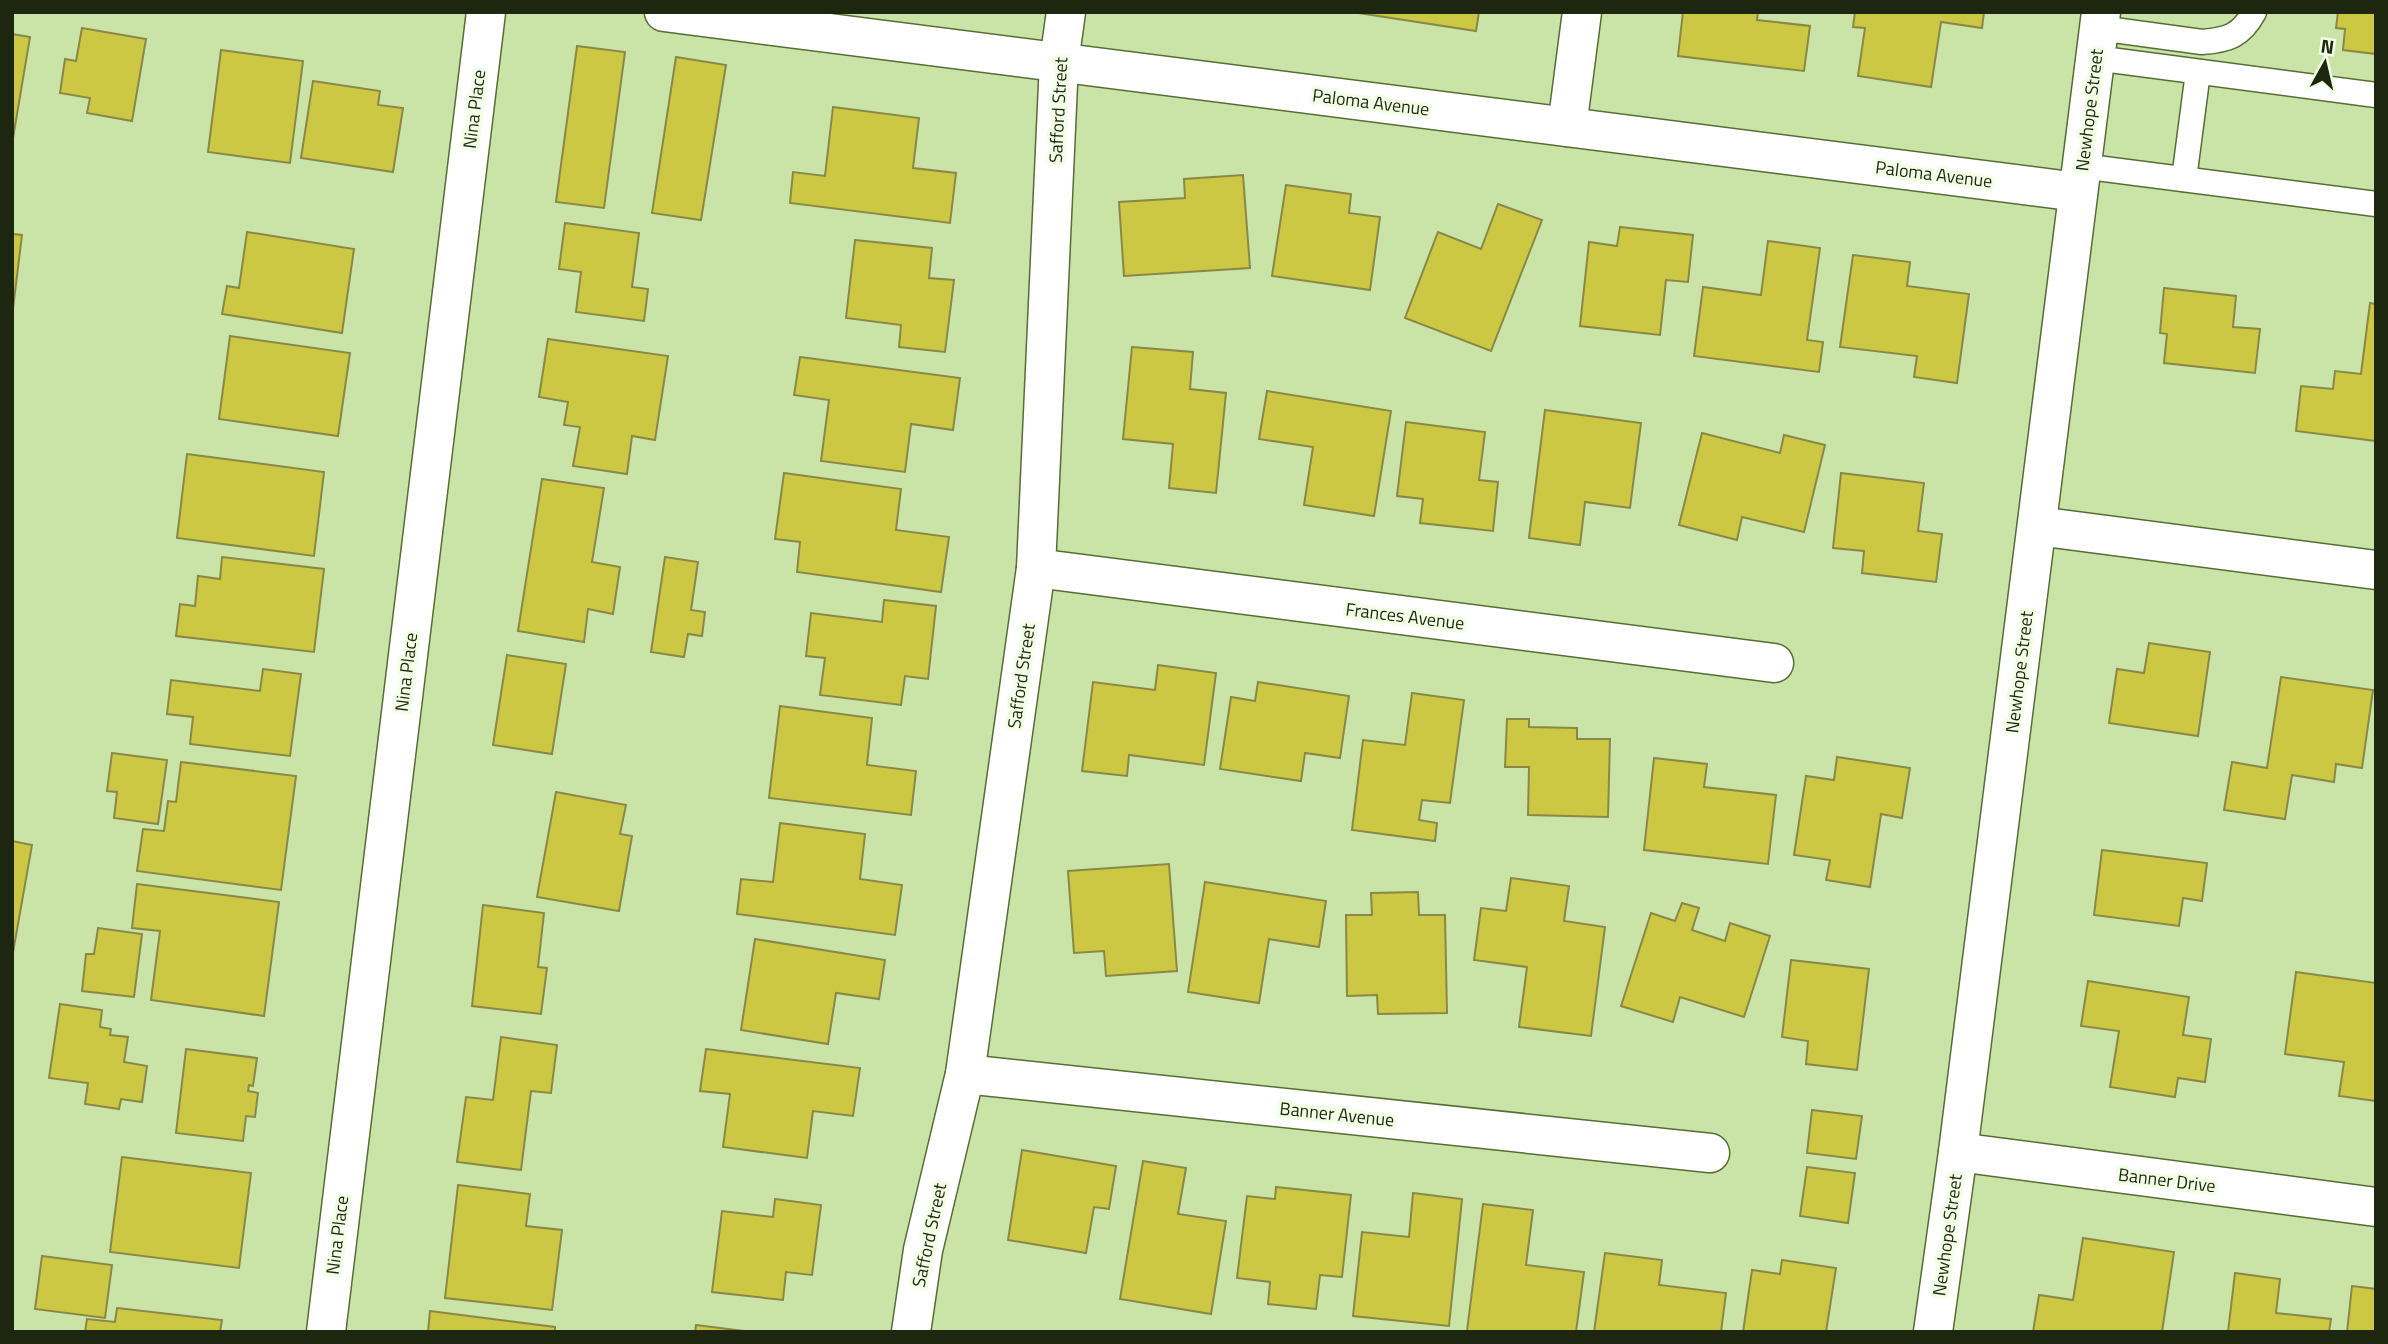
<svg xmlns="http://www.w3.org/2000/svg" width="2388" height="1344" viewBox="0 0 2388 1344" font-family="'Titillium Web',sans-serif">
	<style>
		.building { fill: #cdc844; stroke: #898847; stroke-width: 2 }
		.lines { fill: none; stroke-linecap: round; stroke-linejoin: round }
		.service-casing { stroke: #566d34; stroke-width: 27 }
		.minor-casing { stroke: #566d34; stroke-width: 41 }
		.tertiary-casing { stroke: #566d34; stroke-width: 41 }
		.service { stroke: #fff; stroke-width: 24 }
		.minor { stroke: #fff; stroke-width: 38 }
		.tertiary { stroke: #fff; stroke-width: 38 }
		.labels { text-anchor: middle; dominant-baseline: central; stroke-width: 7; stroke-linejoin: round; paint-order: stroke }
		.street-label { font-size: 18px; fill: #1d270f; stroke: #f3fee6 }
	</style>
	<rect width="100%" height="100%" fill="#c9e4a6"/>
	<g class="building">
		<path d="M1352,12H1479L1476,31Z"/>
		<path d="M1683,12H1758L1757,20L1810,26L1804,71L1678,56Z"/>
		<path d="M1855,12H1984L1982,28L1941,22L1931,87L1858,76L1865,28L1853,27Z"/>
		<path d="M2338,12H2376V54L2343,50L2345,29L2336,28Z"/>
		<path d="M82,28L146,39L132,121L87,113L90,98L60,93L65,59L76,61Z"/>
		<path d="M12,34L30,37L12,144Z"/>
		<path d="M577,46L625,52L604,208L556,202Z"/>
		<path d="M221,50L303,61L290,163L208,152Z"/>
		<path d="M676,57L726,65L701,220L652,213Z"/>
		<path d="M313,81L380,91L378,105L403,108L393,172L301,158Z"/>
		<path d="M833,107L919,118L913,168L956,173L950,223L790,203L793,172L825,176Z"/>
		<path d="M1243,175L1250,268L1124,276L1119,202L1185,198L1184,179Z"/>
		<path d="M1286,185L1351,194L1349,213L1380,217L1370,290L1272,276Z"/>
		<path d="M1498,204L1542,220L1491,351L1405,318L1438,232L1481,249Z"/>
		<path d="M565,223L639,233L632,287L648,289L644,321L576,312L581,272L559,269Z"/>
		<path d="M1620,227L1693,235L1688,282L1666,280L1660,335L1580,326L1589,242L1617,246Z"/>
		<path d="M247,232L354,249L342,333L222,314L227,286L239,288Z"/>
		<path d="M12,234L22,235L12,317Z"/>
		<path d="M855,240L932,248L929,278L954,280L945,352L899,347L901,325L846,318Z"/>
		<path d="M1768,241L1820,248L1807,340L1823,342L1819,372L1694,356L1703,287L1761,295Z"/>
		<path d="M1853,255L1910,262L1907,286L1969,294L1957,383L1914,377L1917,356L1840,347Z"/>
		<path d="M2164,288L2236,296L2233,327L2260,329L2255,373L2164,363L2167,334L2160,333Z"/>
		<path d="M2370,303L2376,304V441L2296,431L2301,386L2333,389L2335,371L2361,374Z"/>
		<path d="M230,336L350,353L338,436L219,419Z"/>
		<path d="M548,339L668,356L655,440L632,436L627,474L573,466L580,427L564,425L568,402L539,397Z"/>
		<path d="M1132,347L1193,352L1190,389L1226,393L1216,493L1169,488L1173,444L1123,439Z"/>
		<path d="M800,357L960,378L953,430L911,424L905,472L821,461L829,400L794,395Z"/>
		<path d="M1267,391L1391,411L1374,516L1304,505L1313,447L1259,439Z"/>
		<path d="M1545,410L1641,423L1630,508L1585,502L1580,545L1529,538Z"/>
		<path d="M1406,422L1485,432L1479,480L1498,482L1493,531L1420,523L1423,499L1397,496Z"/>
		<path d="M1702,433L1780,453L1784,435L1825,445L1804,532L1742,517L1737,540L1679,525Z"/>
		<path d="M187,454L324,472L314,556L177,538Z"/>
		<path d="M784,473L901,489L896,530L949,537L941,592L797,572L800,542L775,539Z"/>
		<path d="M1841,473L1924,483L1918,531L1942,534L1936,582L1862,573L1864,551L1833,548Z"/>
		<path d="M542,479L604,488L592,562L620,567L613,614L588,609L584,642L518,631Z"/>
		<path d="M222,557L324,569L314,652L176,636L180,604L195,606L198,576L220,579Z"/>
		<path d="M665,557L698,562L691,610L705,612L702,636L688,634L684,657L651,652Z"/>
		<path d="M884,600L936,606L928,679L905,676L901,705L820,695L825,658L806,656L811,613L882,622Z"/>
		<path d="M2149,643L2210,652L2198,736L2109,723L2117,669L2144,673Z"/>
		<path d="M507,655L566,664L552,754L493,745Z"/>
		<path d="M1158,665L1216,673L1204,765L1129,755L1127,776L1082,771L1093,682L1155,690Z"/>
		<path d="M263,669L301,674L290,756L190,744L193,717L167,714L171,680L260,691Z"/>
		<path d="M2281,677L2373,690L2362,768L2336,764L2334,782L2292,775L2285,819L2224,810L2232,762L2267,768Z"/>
		<path d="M1258,682L1349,696L1340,758L1305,753L1301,781L1220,769L1231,697L1255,701Z"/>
		<path d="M1412,693L1464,700L1450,803L1422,800L1419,820L1437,823L1435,841L1352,830L1363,740L1405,745Z"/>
		<path d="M780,706L872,718L867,765L916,771L911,815L769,798Z"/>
		<path d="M1507,719H1529V727L1577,728V739H1610L1608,817L1528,815L1529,767H1505Z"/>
		<path d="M112,753L167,760L158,824L114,818L117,792L107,791Z"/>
		<path d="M1837,757L1910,768L1902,818L1881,814L1870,887L1826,880L1830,860L1794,855L1806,776L1834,780Z"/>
		<path d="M1654,758L1707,764L1704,787L1776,795L1768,864L1644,850Z"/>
		<path d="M181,762L296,776L281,890L137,871L143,829L164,831L168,801L176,802Z"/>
		<path d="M556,792L626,805L620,834L632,836L619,911L537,897Z"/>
		<path d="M780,823L865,834L860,879L902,885L895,935L737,914L741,879L773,882Z"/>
		<path d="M12,841L32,845L12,958Z"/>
		<path d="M2102,850L2207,863L2202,901L2183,898L2179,926L2094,915Z"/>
		<path d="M1169,864L1177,971L1106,976L1104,951L1074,953L1068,871Z"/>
		<path d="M1511,878L1569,886L1564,921L1605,927L1591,1036L1519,1027L1527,967L1474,960L1481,908L1506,911Z"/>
		<path d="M1205,882L1326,901L1319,947L1269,939L1259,1003L1188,992Z"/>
		<path d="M137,884L279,902L264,1016L151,1000L160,931L132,928Z"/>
		<path d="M1418,892L1419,915H1445L1447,1013L1378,1014L1377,995L1347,996L1346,915H1372L1371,893Z"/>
		<path d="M1682,903L1699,908L1692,930L1725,941L1730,923L1770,936L1744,1017L1680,997L1673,1022L1621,1006L1651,913L1675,921Z"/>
		<path d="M483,905L544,913L538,967L547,968L541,1014L472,1006Z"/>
		<path d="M98,928L142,934L134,997L82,991L86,954H94Z"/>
		<path d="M755,939L885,960L879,999L836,993L828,1044L741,1030Z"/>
		<path d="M1791,960L1869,969L1857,1070L1806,1064L1808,1041L1782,1037Z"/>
		<path d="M2296,972L2376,983V1101L2339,1096L2344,1062L2285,1054Z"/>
		<path d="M2088,981L2189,997L2183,1035L2211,1039L2205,1082L2178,1078L2175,1097L2110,1087L2119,1031L2081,1026Z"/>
		<path d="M60,1004L102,1010L100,1027L111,1029L110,1035L128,1037L124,1062L147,1066L142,1102L121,1099L119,1109L85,1104L88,1083L49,1078Z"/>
		<path d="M501,1037L557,1045L551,1093L531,1091L521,1170L457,1162L466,1097L493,1100Z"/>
		<path d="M186,1049L257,1058L253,1086L249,1085L248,1091L258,1093L255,1117L246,1116L243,1141L176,1133Z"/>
		<path d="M706,1049L860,1068L853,1116L813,1111L807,1158L723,1147L730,1094L700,1091Z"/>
		<path d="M1812,1110L1862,1116L1856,1159L1807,1153Z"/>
		<path d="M1022,1150L1116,1166L1109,1209L1094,1207L1086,1253L1008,1240Z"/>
		<path d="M122,1157L251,1173L239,1268L110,1252Z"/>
		<path d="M1143,1161L1186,1168L1178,1214L1226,1221L1211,1314L1120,1299Z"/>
		<path d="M1807,1167L1855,1173L1848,1223L1800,1216Z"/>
		<path d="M458,1185L530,1194L526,1226L562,1230L552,1310L445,1298Z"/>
		<path d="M1276,1187L1351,1195L1342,1277L1320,1275L1316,1309L1268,1304L1270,1282L1237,1278L1247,1196L1275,1199Z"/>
		<path d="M1413,1193L1462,1199L1449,1326L1353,1316L1362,1232L1409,1237Z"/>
		<path d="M775,1199L821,1205L812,1275L786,1272L783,1300L712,1292L722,1211L773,1217Z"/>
		<path d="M1483,1204L1533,1210L1526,1265L1584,1272L1576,1332L1467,1331Z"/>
		<path d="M2083,1238L2174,1252L2162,1332H2033L2039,1295L2073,1300Z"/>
		<path d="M1605,1253L1662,1260L1659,1285L1726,1293L1721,1332H1594Z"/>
		<path d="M42,1256L112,1265L105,1318L35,1309Z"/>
		<path d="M1782,1260L1836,1268L1826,1332H1743L1752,1270L1780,1274Z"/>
		<path d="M2235,1273L2280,1279L2276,1313L2331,1319L2329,1332H2228Z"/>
		<path d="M2352,1286L2376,1289V1332H2347Z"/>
		<path d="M117,1308L222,1320L220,1332H85L87,1319L115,1322Z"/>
		<path d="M430,1311L555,1327V1332H428Z"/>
		<path d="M696,1325L752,1332H695Z"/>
	</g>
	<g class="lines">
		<defs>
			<g id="service">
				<path d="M2099,28L2202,42C2228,40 2241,36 2254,12"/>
				<path d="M2095,58L2376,95"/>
				<path d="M2081,166L2376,204"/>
				<path d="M2184,179L2198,72"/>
			</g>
			<g id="minor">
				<path d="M1567,127L1582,12"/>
				<path d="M2037,526L2376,570"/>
				<path d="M1036,568L1774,663"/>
				<path d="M965,1074L1710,1153"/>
				<path d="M326,1332L486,12"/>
				<path d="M911,1332L923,1250L965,1074L1036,568L1059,62L1066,12"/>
			</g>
			<g id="tertiary">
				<path d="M664,12L2078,192"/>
				<path d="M1958,1152L2376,1207"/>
				<path d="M1933,1332L1958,1152L2101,12"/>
			</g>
		</defs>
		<use href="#service" class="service-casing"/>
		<use href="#minor" class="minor-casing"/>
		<use href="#tertiary" class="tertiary-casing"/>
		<use href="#service" class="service"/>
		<use href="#minor" class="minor"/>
		<use href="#tertiary" class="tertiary"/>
	</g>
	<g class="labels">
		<g class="street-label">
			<text transform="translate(1371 102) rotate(7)">Paloma Avenue</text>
			<text transform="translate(474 109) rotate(-83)">Nina Place</text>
			<text transform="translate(1058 110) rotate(-87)">Safford Street</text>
			<text transform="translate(2089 110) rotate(-83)">Newhope Street</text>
			<text transform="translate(1934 174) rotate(7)">Paloma Avenue</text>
			<text transform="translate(1405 616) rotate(7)">Frances Avenue</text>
			<text transform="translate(406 672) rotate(-83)">Nina Place</text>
			<text transform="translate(2019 672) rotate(-83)">Newhope Street</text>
			<text transform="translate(1021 676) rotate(-82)">Safford Street</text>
			<text transform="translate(1337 1114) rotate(6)">Banner Avenue</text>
			<text transform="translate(2167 1180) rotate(7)">Banner Drive</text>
			<text transform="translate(337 1235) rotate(-83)">Nina Place</text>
			<text transform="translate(929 1235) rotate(-78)">Safford Street</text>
			<text transform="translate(1947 1235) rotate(-82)">Newhope Street</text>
		</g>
	</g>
	<rect width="2388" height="1344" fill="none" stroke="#1d270f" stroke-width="28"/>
	<g transform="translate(2325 63) rotate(8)" stroke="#f3fee6" stroke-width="5" paint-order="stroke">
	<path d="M0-5L12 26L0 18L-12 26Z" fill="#1d270f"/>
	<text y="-10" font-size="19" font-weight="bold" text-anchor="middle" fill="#1d270f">N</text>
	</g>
</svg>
